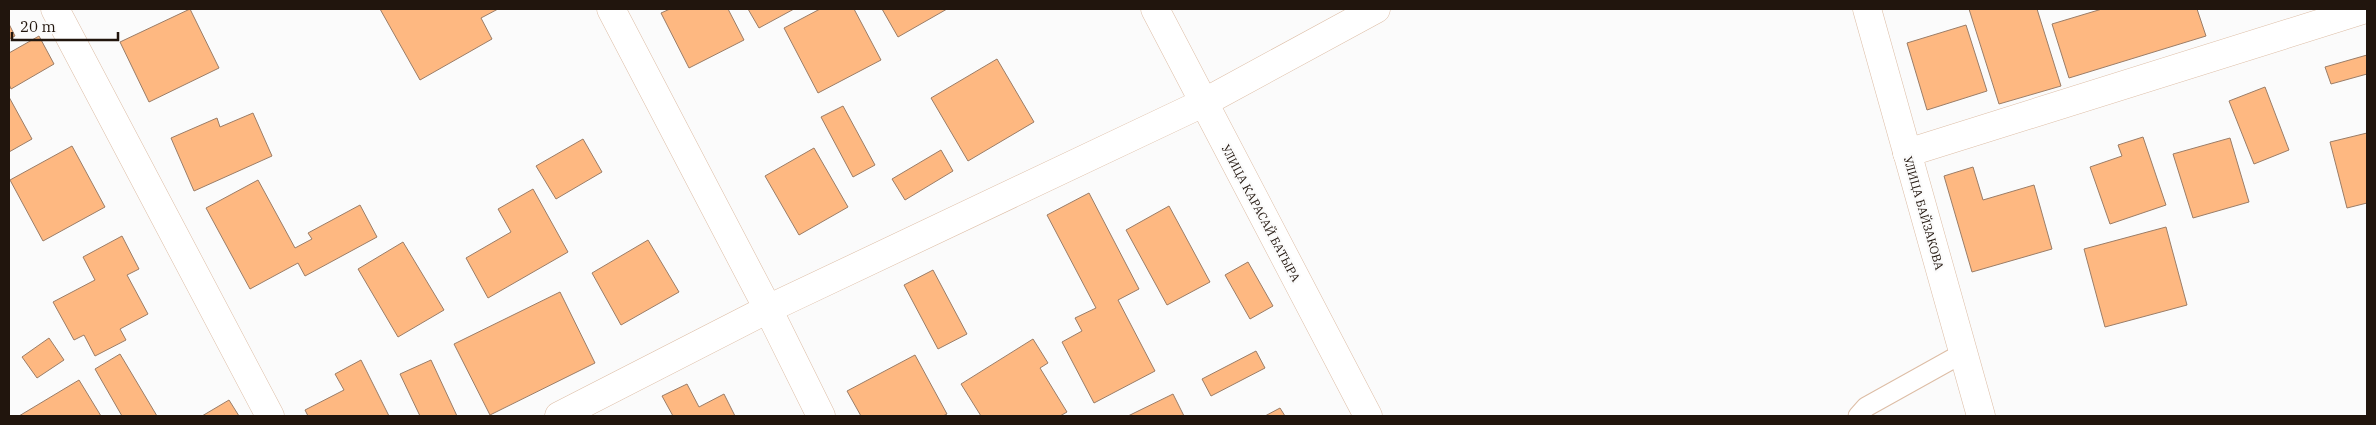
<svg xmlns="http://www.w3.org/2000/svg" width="2376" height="425" viewBox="0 0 2376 425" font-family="'IBM Plex Serif',serif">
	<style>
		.building { fill: #feb881; stroke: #9b7d67 }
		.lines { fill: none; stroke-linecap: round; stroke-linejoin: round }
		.lane-casing { stroke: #ddbda5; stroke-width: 21 }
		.street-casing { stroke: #ddbda5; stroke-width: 29 }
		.lane { stroke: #fff; stroke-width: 19 }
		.street { stroke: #fff; stroke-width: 28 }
		.labels { text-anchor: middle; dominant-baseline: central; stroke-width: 4.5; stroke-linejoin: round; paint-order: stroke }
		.street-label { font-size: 12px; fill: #21150d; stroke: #fbfbfb }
	</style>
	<rect width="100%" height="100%" fill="#fbfbfb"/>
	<g class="building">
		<path d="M190,9L219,68L149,102L120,42Z"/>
		<path d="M380,9H498L481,18L492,39L420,80Z"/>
		<path d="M670,9H728L744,40L689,68L661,13Z"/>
		<path d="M748,9H794L759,28Z"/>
		<path d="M820,9H854L881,60L818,93L784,28Z"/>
		<path d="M882,9H947L898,37Z"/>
		<path d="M1969,9H2037L2061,86L1999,104Z"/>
		<path d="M2102,9H2197L2206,36L2069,78L2052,24Z"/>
		<path d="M9,24L15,36L9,39Z"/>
		<path d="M1966,25L1987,91L1927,110L1907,43Z"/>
		<path d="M39,36L54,64L11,89L9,84V53Z"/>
		<path d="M2367,55V74L2331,84L2325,67Z"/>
		<path d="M997,59L1034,122L968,161L931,98Z"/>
		<path d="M2265,87L2289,150L2254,164L2229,101Z"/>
		<path d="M9,97L32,139L9,152Z"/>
		<path d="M843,106L875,165L853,177L821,117Z"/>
		<path d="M253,113L272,156L194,191L171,138L217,118L220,127Z"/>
		<path d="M2367,133V203L2347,208L2330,142Z"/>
		<path d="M2143,137L2166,205L2110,224L2090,167L2122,156L2118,145Z"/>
		<path d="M2230,138L2249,202L2193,218L2173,154Z"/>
		<path d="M583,139L602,172L556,199L536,166Z"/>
		<path d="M72,146L105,207L43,241L10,180Z"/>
		<path d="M814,148L848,207L799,235L765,176Z"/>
		<path d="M941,150L953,171L905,200L892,179Z"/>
		<path d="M1973,167L1983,200L2034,185L2052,249L1972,272L1944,176Z"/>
		<path d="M258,180L295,248L312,239L308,233L360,205L377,237L305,276L298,263L250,289L206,208Z"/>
		<path d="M533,189L568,252L488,298L466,258L511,232L498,209Z"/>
		<path d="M1089,193L1139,289L1118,300L1155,371L1094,403L1062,342L1082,331L1075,318L1096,308L1047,215Z"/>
		<path d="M1169,206L1210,282L1167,305L1126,230Z"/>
		<path d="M2166,227L2187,305L2105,327L2084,249Z"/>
		<path d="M122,236L139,269L127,275L148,314L120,329L126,340L95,356L84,335L74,340L53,302L95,280L83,257Z"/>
		<path d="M648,240L679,292L621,325L592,273Z"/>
		<path d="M403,242L444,310L398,337L358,269Z"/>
		<path d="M1248,262L1273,306L1250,319L1225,275Z"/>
		<path d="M933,270L967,334L938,349L904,285Z"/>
		<path d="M560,292L595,363L490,415L454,344Z"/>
		<path d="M49,338L64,360L37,378L22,357Z"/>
		<path d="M1033,339L1048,363L1040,368L1067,412L1060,416H981L961,384Z"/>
		<path d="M1256,351L1265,368L1211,396L1202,379Z"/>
		<path d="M120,354L157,416H122L95,369Z"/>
		<path d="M915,355L947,414L943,416H861L847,391Z"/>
		<path d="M361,360L389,416H308L305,410L344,390L335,374Z"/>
		<path d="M431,360L457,416H420L400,374Z"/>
		<path d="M79,380L101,416H19Z"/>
		<path d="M687,384L699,407L724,394L735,416H673L662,396Z"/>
		<path d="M1173,394L1184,416H1128Z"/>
		<path d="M229,400L239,416H202Z"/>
		<path d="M1280,408L1285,416H1265Z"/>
	</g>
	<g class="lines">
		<defs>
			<path id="lane" d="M1858,416L1866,407L1963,353"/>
			<g id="street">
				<path d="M55,9L270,416"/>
				<path d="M611,9L768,309L821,416"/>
				<path d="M1155,9L1368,416"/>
				<path d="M1867,9L1981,416"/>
				<path d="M1907,153L2366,9"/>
				<path d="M559,416L768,309L1203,103L1376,9"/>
			</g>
		</defs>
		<use href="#lane" class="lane-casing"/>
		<use href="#street" class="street-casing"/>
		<use href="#lane" class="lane"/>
		<use href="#street" class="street"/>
	</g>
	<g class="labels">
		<g class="street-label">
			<text transform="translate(1261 213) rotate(62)">УЛИЦА КАРАСАЙ БАТЫРА</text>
			<text transform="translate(1924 213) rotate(74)">УЛИЦА БАЙЗАКОВА</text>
		</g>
	</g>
	<rect width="2376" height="425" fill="none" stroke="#21150d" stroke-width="20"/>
	<path d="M12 32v8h106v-8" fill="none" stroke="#21150d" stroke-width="2.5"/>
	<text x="20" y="32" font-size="15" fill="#21150d" stroke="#fbfbfb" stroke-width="4" paint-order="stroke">20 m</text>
</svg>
